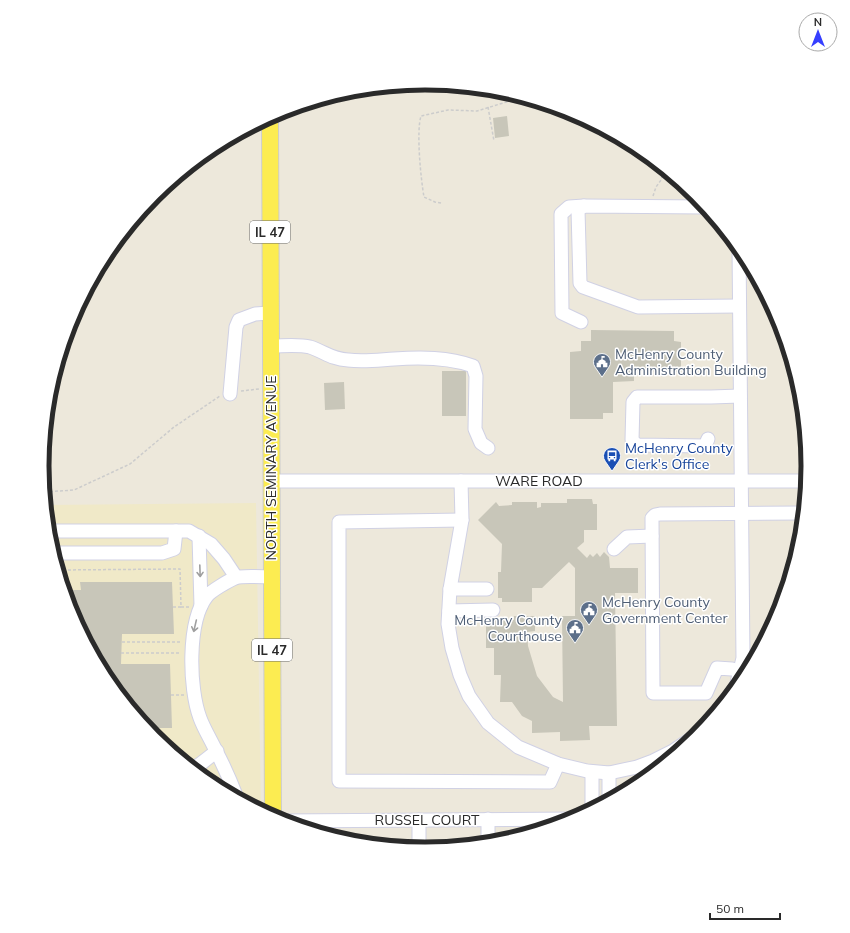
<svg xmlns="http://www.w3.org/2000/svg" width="850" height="933" viewBox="0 0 850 933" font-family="Mulish,sans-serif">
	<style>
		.education { fill: #f0e9c8 }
		.building { fill: #c8c6b9 }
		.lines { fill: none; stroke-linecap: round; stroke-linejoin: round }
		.minor-casing { stroke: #d0d1e4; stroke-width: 15 }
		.major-casing { stroke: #ccc; stroke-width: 18 }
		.path { stroke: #ccc; stroke-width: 1.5; stroke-dasharray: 3 2; stroke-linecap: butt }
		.minor { stroke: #fff; stroke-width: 13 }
		.major { stroke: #fcec51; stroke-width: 16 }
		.oneway { stroke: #9f9f9f }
		.labels { text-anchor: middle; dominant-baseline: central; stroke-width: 3; stroke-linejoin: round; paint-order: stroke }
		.shield { fill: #fff; stroke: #6a6a6a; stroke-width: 1 }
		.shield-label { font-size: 13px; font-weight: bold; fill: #2a2a2a }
		.service-label { font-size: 14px; fill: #4e5e75; stroke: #fff; text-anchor: start }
		.transit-label { font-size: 14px; fill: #164399; stroke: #fff; text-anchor: start }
		.street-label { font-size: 14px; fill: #2a2a2a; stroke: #fff }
		.rim { fill: none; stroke: #2a2a2a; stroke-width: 5 }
	</style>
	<rect width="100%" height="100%" fill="#ede8db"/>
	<path class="education" d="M256,503L261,811L212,785L154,737L106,679L71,613L49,541L46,505Z"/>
	<g class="building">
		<path d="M507,116L509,136L495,138L493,118Z"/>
		<path d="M591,330L674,331V341L681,342V372L634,371V381L613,382V413H603V419H570V352L581,351V341H591Z"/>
		<rect x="442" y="371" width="24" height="45"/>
		<path d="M344,382L345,409L325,410L324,383Z"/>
		<path d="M567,499H592L593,504H597V530H584V542L577,548L587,558L590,554L593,557L597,553L600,557L604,552L609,557L610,568H638V593H615L617,726H589L590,740L560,741V732L532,733V721L522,716L512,702H500L501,675H494V648H486V619L514,620V616H535V631L527,632L528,646L537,676L553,697L563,702L562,616H575V568L569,562L542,588H532V602H502V598H498V572H501L502,544L478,520L496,502L499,506L512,505V502H537V508L541,507V503H567Z"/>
		<path d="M80,582H172L174,634H122L121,664H170L172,728H146L106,679L71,613L64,590H81Z"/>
		<path d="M427,844H466V845L427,849Z"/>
	</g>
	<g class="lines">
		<defs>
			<g id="minor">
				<path d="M705,207L584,206L578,210L580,283L583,287L638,307L739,306"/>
				<path d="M581,322L562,313L561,214L569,207L584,206"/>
				<path d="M270,346C283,346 298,344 310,347C325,352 331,359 348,360C363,362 378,360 394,359C421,357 448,357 473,366L476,376L475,429L481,443L488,448"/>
				<path d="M230,394L236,327L239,320L255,314L270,313"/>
				<path d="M708,439L705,446L637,445L632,440L633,402L637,397H711L740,396"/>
				<path d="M271,481H807"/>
				<path d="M461,481L462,520L450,589L448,624L452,648L460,675L469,696L488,723L518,747L558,764L587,771L609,773L637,767L653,761L673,751L698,734"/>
				<path d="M462,520L339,522V781L550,782L558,764"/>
				<path d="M48,531H189L211,544L224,559L236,577"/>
				<path d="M199,536L201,606"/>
				<path d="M614,549L627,537L652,536"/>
				<path d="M53,553H162L174,549L176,531"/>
				<path d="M450,589H487"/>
				<path d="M449,611L493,610"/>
				<path d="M740,671L732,669L717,668L706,693H653L652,518L655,515L660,514L803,513"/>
				<path d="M731,694L736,687L743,658L739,248"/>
				<path d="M192,768L199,765L217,751"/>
				<path d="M592,772V809"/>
				<path d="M609,773V801"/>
				<path d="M237,798C231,782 224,766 216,751C211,740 204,729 200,718C189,689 187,621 207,596C211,591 228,581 235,578C242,575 263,577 271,577"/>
				<path d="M279,821L575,819"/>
				<path d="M488,843V819"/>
				<path d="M419,849V820"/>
			</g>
			<path id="major" d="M270,117L273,818"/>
		</defs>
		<use href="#minor" class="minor-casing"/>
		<use href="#major" class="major-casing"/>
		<g class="path">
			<path d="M488,107L494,141"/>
			<path d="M653,196L656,187L661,180L664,170"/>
			<path d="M441,203L435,202L424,197C421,180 416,132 421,116L448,110L477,111L513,100L516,96"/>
			<path d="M241,391L259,389"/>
			<path d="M45,492L74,490L130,464L174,427L220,396"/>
			<path d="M58,570L180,569L181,607H189"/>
			<path d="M173,607H181"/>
			<path d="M122,642H181"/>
			<path d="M121,653H181"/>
			<path d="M171,695H184"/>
		</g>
		<use href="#minor" class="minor"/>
		<use href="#major" class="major"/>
	</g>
	<defs><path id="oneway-shaft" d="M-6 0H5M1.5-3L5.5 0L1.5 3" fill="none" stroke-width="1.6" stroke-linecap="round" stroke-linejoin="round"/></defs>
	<g class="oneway">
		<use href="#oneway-shaft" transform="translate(200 571) rotate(88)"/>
		<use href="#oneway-shaft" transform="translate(195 626) rotate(103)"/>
	</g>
	<defs>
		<symbol id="civic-pin" viewBox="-11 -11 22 30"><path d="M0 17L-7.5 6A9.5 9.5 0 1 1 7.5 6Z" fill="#5c6f8a" stroke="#fff"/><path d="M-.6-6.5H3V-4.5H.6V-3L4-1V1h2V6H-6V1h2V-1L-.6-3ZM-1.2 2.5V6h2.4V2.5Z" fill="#fff"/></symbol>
		<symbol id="bus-pin" viewBox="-11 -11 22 30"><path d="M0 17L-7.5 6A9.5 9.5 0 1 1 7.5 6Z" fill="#1a4fb4" stroke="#fff"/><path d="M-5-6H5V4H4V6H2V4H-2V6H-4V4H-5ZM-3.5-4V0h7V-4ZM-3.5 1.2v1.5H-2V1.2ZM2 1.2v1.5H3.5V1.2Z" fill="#fff"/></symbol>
	</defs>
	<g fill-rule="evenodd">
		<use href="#civic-pin" x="592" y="352" width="20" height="27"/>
		<use href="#bus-pin" x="602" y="446" width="20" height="27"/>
		<use href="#civic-pin" x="579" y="600" width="20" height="27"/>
		<use href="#civic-pin" x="565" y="618" width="20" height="27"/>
	</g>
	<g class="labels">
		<g class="shield">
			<rect x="250" y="221" width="40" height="22" rx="3"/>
			<rect x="252" y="639" width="40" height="22" rx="3"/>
		</g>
		<g class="shield-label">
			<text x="270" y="232">IL 47</text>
			<text x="272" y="650">IL 47</text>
		</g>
		<g class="service-label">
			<text x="615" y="354">McHenry County<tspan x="615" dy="16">Administration Building</tspan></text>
			<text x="602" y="602">McHenry County<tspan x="602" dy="16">Government Center</tspan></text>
			<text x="562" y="620" text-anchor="end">McHenry County<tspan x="562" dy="16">Courthouse</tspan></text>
		</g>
		<g class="transit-label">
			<text x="625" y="448">McHenry County<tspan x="625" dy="16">Clerk's Office</tspan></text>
		</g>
		<g class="street-label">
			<text transform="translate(271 468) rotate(-90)">NORTH SEMINARY AVENUE</text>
			<text x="539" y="481">WARE ROAD</text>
			<text x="427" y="820">RUSSEL COURT</text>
		</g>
	</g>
	<path d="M0 0H850V933H0ZM49 466a376 376 0 1 1 752 0a376 376 0 1 1-752 0Z" fill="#fff" fill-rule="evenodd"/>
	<path class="rim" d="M49 466a376 376 0 1 1 752 0a376 376 0 1 1-752 0Z"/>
	<g transform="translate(818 32)"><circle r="19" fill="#ffffff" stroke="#aaaaaa"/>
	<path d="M0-3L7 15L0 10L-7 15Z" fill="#363fff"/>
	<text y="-6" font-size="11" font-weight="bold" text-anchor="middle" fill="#2a2a2a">N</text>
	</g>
	<path d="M710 913v6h70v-6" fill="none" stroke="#2a2a2a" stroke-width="2"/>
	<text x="716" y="913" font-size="12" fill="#2a2a2a" stroke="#ffffff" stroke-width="3" paint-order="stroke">50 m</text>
</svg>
